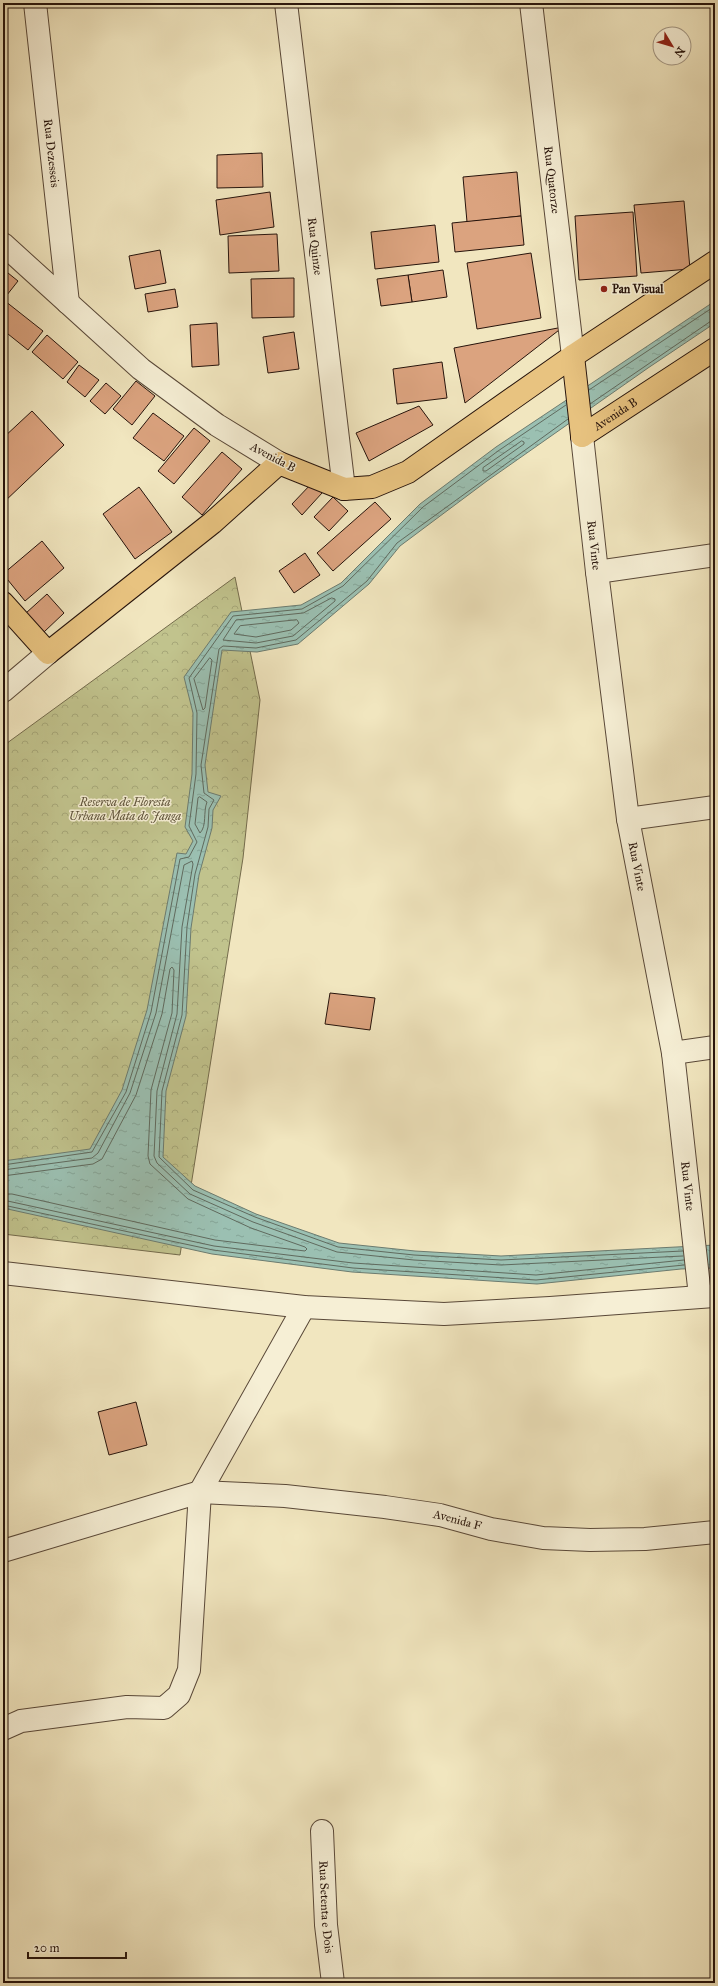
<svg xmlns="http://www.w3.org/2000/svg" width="718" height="1986" viewBox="0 0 718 1986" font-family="'IM FELL Great Primer',serif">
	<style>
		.forest { fill: url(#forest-crowns); stroke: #746b4c }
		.water { fill: url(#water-ripples); stroke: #6c7b6f }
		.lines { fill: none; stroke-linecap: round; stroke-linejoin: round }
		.shore { stroke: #606a5e; stroke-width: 1 }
		.building { fill: #dba37f; stroke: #26130b }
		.minor-casing { stroke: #594838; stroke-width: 24 }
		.major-casing { stroke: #26130b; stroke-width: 24 }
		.minor { stroke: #f6efd5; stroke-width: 22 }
		.major { stroke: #e8c380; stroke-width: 22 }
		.poi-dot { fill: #8f2418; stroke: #f6efd5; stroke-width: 1.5 }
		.labels { text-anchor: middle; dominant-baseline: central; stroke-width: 3; stroke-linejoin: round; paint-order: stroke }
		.street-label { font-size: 12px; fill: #26130b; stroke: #f6efd5 }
		.poi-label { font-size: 12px; font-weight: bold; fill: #26130b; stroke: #f6efd5; text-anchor: start }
		.park-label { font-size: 12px; font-style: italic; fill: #5c5138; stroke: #f6efd5 }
	</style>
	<defs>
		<pattern id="forest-crowns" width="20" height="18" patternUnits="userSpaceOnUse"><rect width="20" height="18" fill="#c1c38d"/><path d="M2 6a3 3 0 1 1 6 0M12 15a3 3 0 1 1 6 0" fill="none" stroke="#a6a778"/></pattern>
		<pattern id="water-ripples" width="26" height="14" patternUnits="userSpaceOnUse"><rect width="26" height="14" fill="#9bc0b2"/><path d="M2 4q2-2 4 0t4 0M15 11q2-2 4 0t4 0" fill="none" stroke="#85a498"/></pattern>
	</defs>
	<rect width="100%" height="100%" fill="#f1e6bf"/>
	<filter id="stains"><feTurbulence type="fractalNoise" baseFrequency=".005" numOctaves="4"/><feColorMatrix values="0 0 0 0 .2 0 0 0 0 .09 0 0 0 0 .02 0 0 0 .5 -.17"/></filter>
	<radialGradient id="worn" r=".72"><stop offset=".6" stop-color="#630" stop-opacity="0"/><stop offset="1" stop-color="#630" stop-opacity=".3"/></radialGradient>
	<path class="forest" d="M235,577L260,700L243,858L180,1255L3,1234V746Z"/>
	<path class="water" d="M715,301V323L648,368L487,481L400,546L369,584L298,644L257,652L222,650L205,765L208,792L221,796L213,810L212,828L199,875L191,928L186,1016L166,1091L163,1157L195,1186L256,1214L339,1243L415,1251L501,1256L715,1245V1268L681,1269L537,1284L352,1272L212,1254L3,1208V1161L90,1149L122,1090L147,1010L177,853L186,854L193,841L185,827L192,774L193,713L184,677L231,612L301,605L341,583L420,504L496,447Z"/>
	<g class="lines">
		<g class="shore">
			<path d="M589,390L715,306"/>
			<path d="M590,404L711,321L715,320"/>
			<path d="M568,419L397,543L367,581L296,640L256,648L223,646L219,649L201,765L204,793L214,800L209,809L208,827L195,874L187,927L182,1015L162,1091L159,1157L193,1190L255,1217L338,1247L414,1255L501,1260L683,1251"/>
			<path d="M522,441L524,442V444L486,471H483V468Z"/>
			<path d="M332,598L335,599V601L293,636L256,643L223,640L236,620L303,613Z"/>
			<path d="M297,620L299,623L291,630L256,637L234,634L240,626Z"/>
			<path d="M210,658L212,660L205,708L203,710L194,679Z"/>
			<path d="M200,797L207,802C203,812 207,826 200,833L195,824L198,798Z"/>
			<path d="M3,1165L92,1152L126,1092L151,1012L180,859L189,857L197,842L189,826L196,774L197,713L189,678L233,616L302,609L343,586L423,507L498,451L566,405"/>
			<path d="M3,1170L92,1158L98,1153L130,1093L156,1013L184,865L192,861L193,864L182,927L177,1014L157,1091L154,1156L157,1163L190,1194L253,1222L337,1252L414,1260L501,1265L683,1256"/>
			<path d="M3,1176L93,1164L102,1159L136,1095L162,1014L170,969L172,967L174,970L172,1013L151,1090L148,1156L150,1164L188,1199L251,1228L305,1247L307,1249L305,1251L215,1240L12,1194H3"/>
			<path d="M3,1200L214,1246L353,1263L536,1275L684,1260"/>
			<path d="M3,1205L213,1250L353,1268L536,1280L684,1265"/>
		</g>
	</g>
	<g class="building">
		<path d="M262,153L263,187L217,188V155Z"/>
		<path d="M517,172L521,216L467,222L463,177Z"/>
		<path d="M270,192L274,227L220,235L216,200Z"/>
		<path d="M684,201L690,269L641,273L634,205Z"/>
		<path d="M633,212L637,276L579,280L575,216Z"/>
		<path d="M521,216L524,245L455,252L452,223Z"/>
		<path d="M435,225L439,262L375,269L371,232Z"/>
		<path d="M277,234L279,271L229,273L228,236Z"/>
		<path d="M160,250L166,283L135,289L129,256Z"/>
		<path d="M531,253L541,318L477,329L467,263Z"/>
		<path d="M3,269L18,281L3,300Z"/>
		<path d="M443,270L447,297L412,302L408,275Z"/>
		<path d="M408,275L412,302L381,306L377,279Z"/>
		<path d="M294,278V317L252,318L251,279Z"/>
		<path d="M175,289L178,307L148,312L145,294Z"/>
		<path d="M5,301L43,331L28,350L3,330V303Z"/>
		<path d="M217,323L219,365L192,367L190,325Z"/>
		<path d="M563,327L465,403L454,348Z"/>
		<path d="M294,332L299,369L268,373L263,337Z"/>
		<path d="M47,335L78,362L63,379L32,352Z"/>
		<path d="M442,362L447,398L397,404L393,369Z"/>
		<path d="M79,365L99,380L85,397L67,382Z"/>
		<path d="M136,381L155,396L132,425L113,409Z"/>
		<path d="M106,383L121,396L105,414L90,401Z"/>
		<path d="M419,406L433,425L369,461L356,433Z"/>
		<path d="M32,411L64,445L3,503V438Z"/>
		<path d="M153,413L184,436L164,461L133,438Z"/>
		<path d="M194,428L210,441L174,484L158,471Z"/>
		<path d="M222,452L242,469L202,515L182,497Z"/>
		<path d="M312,483L322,493L302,515L292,504Z"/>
		<path d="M139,487L172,532L135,559L103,514Z"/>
		<path d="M333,497L348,511L329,531L314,517Z"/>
		<path d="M375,502L391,519L333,571L317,553Z"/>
		<path d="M42,541L64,568L25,601L3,574Z"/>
		<path d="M305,553L320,575L294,593L279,571Z"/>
		<path d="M47,594L64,613L44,632L26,613Z"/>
		<path d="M330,993L375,998L370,1030L325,1024Z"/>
		<path d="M136,1402L147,1445L109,1455L98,1412Z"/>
	</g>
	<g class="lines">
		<defs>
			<g id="minor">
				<path id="s1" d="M35,3L68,303"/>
				<path id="s2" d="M286,3L344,489"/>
				<path id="s3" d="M531,3L573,356"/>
				<path d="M3,244L141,369L217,425L279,463"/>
				<path id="s4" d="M582,436L597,572L628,819L673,1053L700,1296"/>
				<path d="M597,572L715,555"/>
				<path d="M3,691L48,653"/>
				<path d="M628,819L715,807"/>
				<path d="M673,1053L715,1047"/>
				<path d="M3,1273L304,1307L444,1314L550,1308L714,1296"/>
				<path id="s5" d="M3,1551L200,1492L285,1496L385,1507L440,1515L491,1529L543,1538L590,1540L645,1539L715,1532"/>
				<path d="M3,1729L21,1721L127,1707L164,1708L179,1695L189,1670L200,1492L304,1307"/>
				<path id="s6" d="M322,1831L326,1925L333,1983"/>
			</g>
			<g id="major">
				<path d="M573,356L582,436"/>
				<path id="s7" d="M582,436L715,349"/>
				<path d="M3,603L48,653L212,523L279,463L344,489L372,487L408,472L573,356L715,262"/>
			</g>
		</defs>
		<use href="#minor" class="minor-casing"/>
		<use href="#major" class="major-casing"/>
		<use href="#minor" class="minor"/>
		<use href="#major" class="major"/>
	</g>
	<circle class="poi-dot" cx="604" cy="289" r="4"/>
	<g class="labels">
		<g class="street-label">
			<text stroke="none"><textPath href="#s1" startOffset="151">Rua Dezesseis</textPath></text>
			<text stroke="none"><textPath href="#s3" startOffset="178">Rua Quatorze</textPath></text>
			<text stroke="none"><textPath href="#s2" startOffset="245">Rua Quinze</textPath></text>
			<text stroke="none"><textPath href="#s7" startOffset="40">Avenida B</textPath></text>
			<text transform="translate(273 457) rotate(28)">Avenida B</text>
			<text stroke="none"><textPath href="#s4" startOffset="110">Rua Vinte</textPath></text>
			<text stroke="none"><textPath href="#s4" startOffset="434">Rua Vinte</textPath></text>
			<text stroke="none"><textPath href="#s4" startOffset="758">Rua Vinte</textPath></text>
			<text stroke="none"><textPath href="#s5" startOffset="465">Avenida F</textPath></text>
			<text stroke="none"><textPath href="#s6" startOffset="76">Rua Setenta e Dois</textPath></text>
		</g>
		<g class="poi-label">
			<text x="612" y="289">Pan Visual</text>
		</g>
		<g class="park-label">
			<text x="125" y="802">Reserva de Floresta<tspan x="125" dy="14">Urbana Mata do Janga</tspan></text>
		</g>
	</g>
	<rect width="718" height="1986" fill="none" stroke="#f1e6bf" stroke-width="16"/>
	<rect x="4" y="4" width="710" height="1978" fill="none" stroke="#26130b" stroke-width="2"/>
	<rect x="8" y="8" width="702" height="1970" fill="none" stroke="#26130b"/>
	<g transform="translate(672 46) rotate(128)"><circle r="19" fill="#f6efd5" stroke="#a39784"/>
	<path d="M0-3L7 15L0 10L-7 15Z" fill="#8f2418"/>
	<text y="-6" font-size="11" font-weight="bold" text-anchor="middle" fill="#26130b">N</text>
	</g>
	<path d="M28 1952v6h98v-6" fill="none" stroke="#26130b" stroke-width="2"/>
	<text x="34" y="1952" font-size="12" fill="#26130b" stroke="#f6efd5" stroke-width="3" paint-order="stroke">20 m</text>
	<rect width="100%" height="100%" filter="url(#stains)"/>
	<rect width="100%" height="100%" fill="url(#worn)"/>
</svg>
